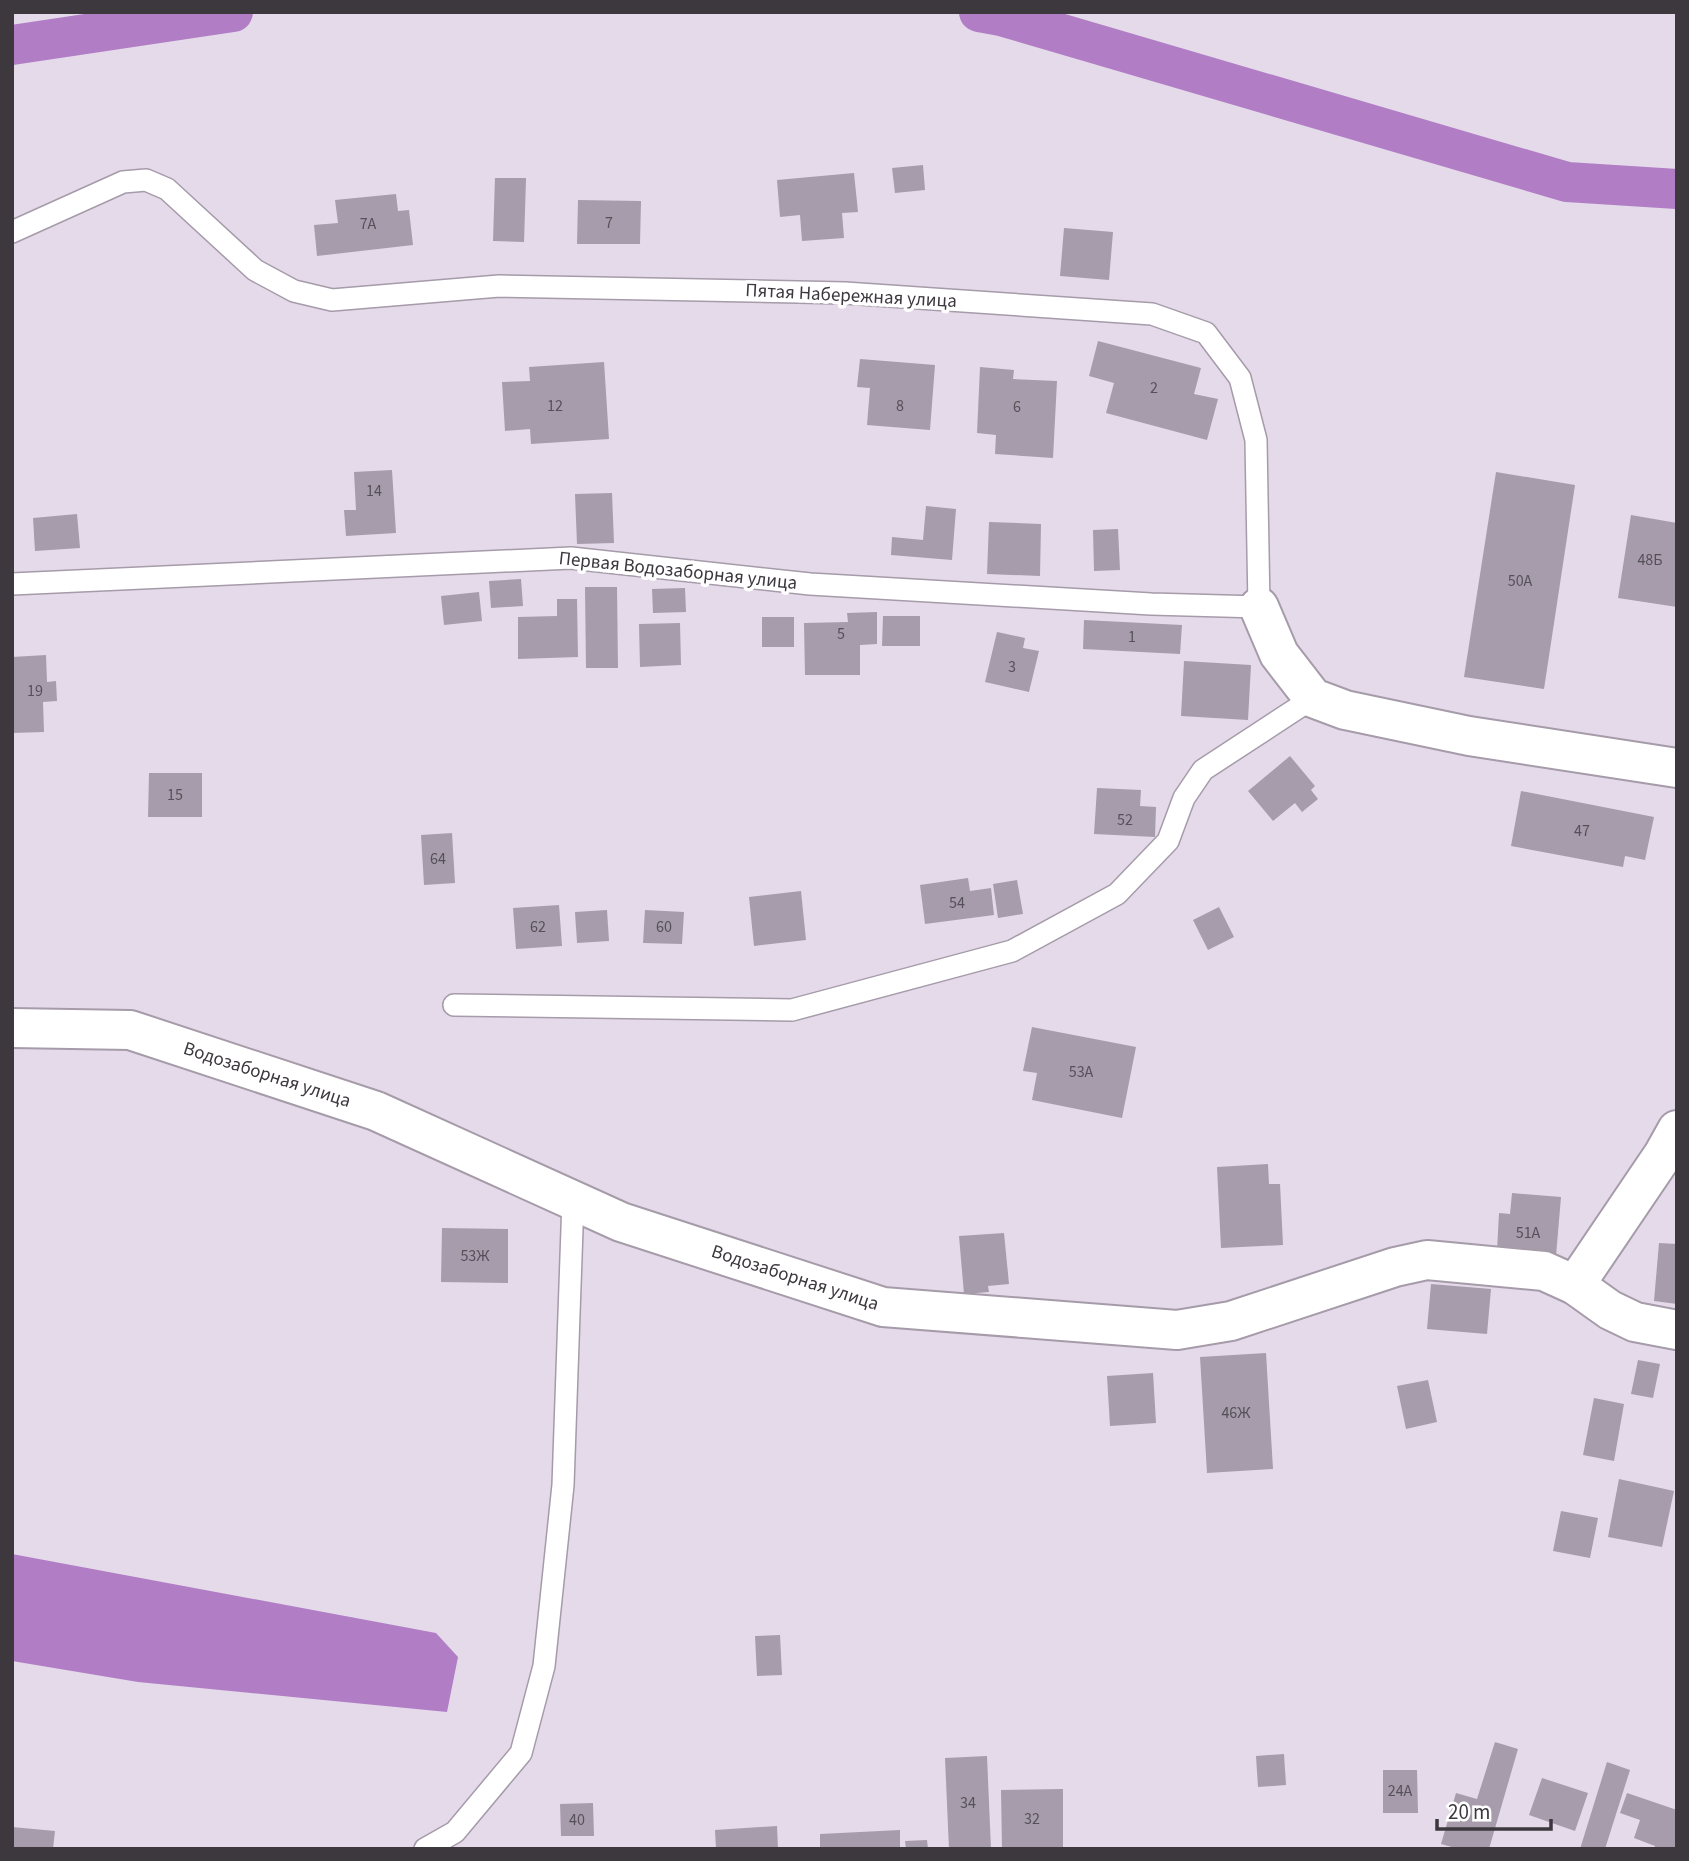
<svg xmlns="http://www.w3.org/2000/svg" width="1689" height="1861" viewBox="0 0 1689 1861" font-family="'Source Sans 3',sans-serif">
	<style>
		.water { fill: #b17ec6 }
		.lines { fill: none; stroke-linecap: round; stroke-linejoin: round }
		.canal { stroke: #b17ec6; stroke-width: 40 }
		.building { fill: #a69cab }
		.service-casing { stroke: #a59ba9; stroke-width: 24 }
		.minor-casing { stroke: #a59ba9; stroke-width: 42 }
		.service { stroke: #fff; stroke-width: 21 }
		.minor { stroke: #fff; stroke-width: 38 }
		.labels { text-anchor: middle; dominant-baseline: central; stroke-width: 7; stroke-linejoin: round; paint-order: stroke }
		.number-label { font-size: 16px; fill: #565159 }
		.street-label { font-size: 19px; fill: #3c383e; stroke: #fff }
	</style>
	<rect width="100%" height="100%" fill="#e5daea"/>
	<path class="water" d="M12,1554L436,1633L458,1657L447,1712L138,1682L12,1661Z"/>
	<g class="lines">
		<g class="canal">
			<path d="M979,12L1001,16L1567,182L1677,189"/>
			<path d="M12,45L233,12"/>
		</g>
	</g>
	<g class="building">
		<path d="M923,165L925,190L895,193L892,168Z"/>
		<path d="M854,173L858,212L842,213L844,238L802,241L800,215L780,217L777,180Z"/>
		<path d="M495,178H526L524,242L493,241Z"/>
		<path d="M396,194L398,211L409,210L413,245L317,256L314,225L338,223L335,200Z"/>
		<path d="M578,200L641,201L640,244H577Z"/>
		<path d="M1064,228L1113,232L1109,280L1060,276Z"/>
		<path d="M1098,341L1201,368L1194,394L1218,399L1207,440L1106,413L1114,383L1089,376Z"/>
		<path d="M860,359L935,365L930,430L867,425L870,388L857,387Z"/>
		<path d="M604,362L609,439L531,444L530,429L505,431L502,382L530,381L529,367Z"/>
		<path d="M980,367L1014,370L1013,379L1057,381L1053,458L995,454L996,435L977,433Z"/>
		<path d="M392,470L396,533L346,536L344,510H356L354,472Z"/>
		<path d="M1496,472L1575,485L1544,689L1464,677Z"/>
		<path d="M612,493L614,543L577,544L575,494Z"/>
		<path d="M926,506L956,509L952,560L891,555L892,537L923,540Z"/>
		<path d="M77,514L80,548L35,551L33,518Z"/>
		<path d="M1631,515L1677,523V607L1618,598Z"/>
		<path d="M989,522L1041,524L1040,576L987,574Z"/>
		<path d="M1118,529L1120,570L1094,571L1093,530Z"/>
		<path d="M521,579L523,606L491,608L489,581Z"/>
		<path d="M585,587H617L618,668H586Z"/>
		<path d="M685,588L686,612L653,613L652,589Z"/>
		<path d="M479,592L482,621L444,625L441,596Z"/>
		<path d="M557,599H577L578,657L518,659V617L557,616Z"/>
		<path d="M877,612V644L860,645V675H805L804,623L848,622L847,613Z"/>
		<path d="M883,616H920V646H882Z"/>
		<rect x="762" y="617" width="32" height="30"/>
		<path d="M1084,620L1182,625L1180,654L1083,649Z"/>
		<path d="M680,623L681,665L640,667L639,624Z"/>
		<path d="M997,632L1025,638L1023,648L1039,651L1029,692L985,682Z"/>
		<path d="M46,655L47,682L56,681L57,701L43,702L44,732L12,733V657Z"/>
		<path d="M1184,661L1251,665L1248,720L1181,716Z"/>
		<path d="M1290,756L1315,786L1311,790L1318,799L1302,812L1295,803L1273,821L1248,791Z"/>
		<path d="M149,773H202V817H148Z"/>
		<path d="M1097,788L1141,790L1140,806L1156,807L1155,837L1094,834Z"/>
		<path d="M1521,791L1654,817L1645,860L1625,856L1623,867L1511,846Z"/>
		<path d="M452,833L455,883L424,885L421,835Z"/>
		<path d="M968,878L970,891L991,888L994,915L925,924L920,885Z"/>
		<path d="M1017,880L1023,914L998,918L993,884Z"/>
		<path d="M801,891L806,940L754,946L749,897Z"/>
		<path d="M559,905L562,946L516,949L513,908Z"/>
		<path d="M1219,907L1234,937L1208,950L1193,920Z"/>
		<path d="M607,910L609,941L577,943L575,912Z"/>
		<path d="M645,910L684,912L682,944L643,943Z"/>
		<path d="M1032,1027L1136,1047L1122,1118L1032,1100L1037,1073L1023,1071Z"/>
		<path d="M1268,1164L1269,1184H1280L1283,1245L1221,1248L1217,1167Z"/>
		<path d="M1512,1193L1561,1197L1556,1256L1497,1251L1499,1213L1510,1214Z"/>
		<path d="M442,1228L508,1229V1283L441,1282Z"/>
		<path d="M1004,1233L1009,1284L988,1286L989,1292L964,1294L959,1236Z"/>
		<path d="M1659,1243L1677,1244V1304L1654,1301Z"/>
		<path d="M1431,1284L1491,1289L1487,1334L1427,1329Z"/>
		<path d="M1266,1353L1273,1469L1207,1473L1200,1357Z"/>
		<path d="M1638,1360L1660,1364L1653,1398L1631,1394Z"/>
		<path d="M1153,1373L1156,1423L1110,1426L1107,1376Z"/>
		<path d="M1428,1380L1437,1422L1406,1429L1397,1386Z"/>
		<path d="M1594,1398L1624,1404L1614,1461L1583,1455Z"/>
		<path d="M1619,1479L1674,1491L1662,1547L1608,1537Z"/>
		<path d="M1561,1511L1598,1518L1590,1558L1553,1551Z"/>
		<path d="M780,1635L782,1675L757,1676L755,1636Z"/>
		<path d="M1495,1742L1518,1749L1489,1849H1459L1441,1844L1456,1793L1477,1799Z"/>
		<path d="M1284,1754L1286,1785L1258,1787L1256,1756Z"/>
		<path d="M987,1756L991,1849H949L945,1758Z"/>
		<path d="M1607,1762L1630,1770L1605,1849H1580Z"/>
		<path d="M1383,1770H1417L1418,1813H1383Z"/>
		<path d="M1542,1778L1588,1793L1575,1831L1529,1815Z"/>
		<path d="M1063,1789V1849H1002L1001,1790Z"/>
		<path d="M1627,1793L1677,1810V1849H1654L1655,1846L1634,1838L1640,1820L1620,1813Z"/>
		<path d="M593,1803L594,1836H561L560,1804Z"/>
		<path d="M777,1826L778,1849H716L715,1830Z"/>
		<path d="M12,1827L55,1831L53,1849H12Z"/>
		<path d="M900,1830V1849H820V1834Z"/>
		<path d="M927,1840L928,1849H906L905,1841Z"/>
	</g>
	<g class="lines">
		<defs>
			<g id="service">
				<path d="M12,232L123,182L146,180L167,189L255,270L294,291L332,300L499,286L845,293L1152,314L1206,333L1240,378L1256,440L1259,607L1151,604L810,584L571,558L12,584"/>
				<path d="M454,1005L792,1010L1012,951L1117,894L1168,841L1184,798L1203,770L1313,698"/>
				<path d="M425,1849L455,1832L521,1753L544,1666L563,1485L573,1200"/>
			</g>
			<g id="minor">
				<path d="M1259,607L1279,654L1313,698L1345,710L1469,736L1677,768"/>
				<path d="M12,1028L130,1030L376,1111L621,1222L883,1307L1177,1330L1231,1321L1395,1267L1427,1260L1544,1271L1575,1285L1610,1310L1635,1322L1677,1330"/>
				<path d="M1575,1285L1663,1155L1677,1130"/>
			</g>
		</defs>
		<use href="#service" class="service-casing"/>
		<use href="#minor" class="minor-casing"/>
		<use href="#service" class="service"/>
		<use href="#minor" class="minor"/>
	</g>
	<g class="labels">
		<g class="number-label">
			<text x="609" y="223">7</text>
			<text x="368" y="224">7А</text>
			<text x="1154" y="388">2</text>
			<text x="555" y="406">12</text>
			<text x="900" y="406">8</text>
			<text x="1017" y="407">6</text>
			<text x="374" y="491">14</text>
			<text x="1650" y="560">48Б</text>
			<text x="1520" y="581">50А</text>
			<text x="841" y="634">5</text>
			<text x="1132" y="637">1</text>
			<text x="1012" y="667">3</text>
			<text x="35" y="691">19</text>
			<text x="175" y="795">15</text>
			<text x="1125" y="820">52</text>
			<text x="1582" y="831">47</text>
			<text x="438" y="859">64</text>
			<text x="957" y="903">54</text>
			<text x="538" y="927">62</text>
			<text x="664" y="927">60</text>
			<text x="1081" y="1072">53А</text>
			<text x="1528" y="1233">51А</text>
			<text x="475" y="1256">53Ж</text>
			<text x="1236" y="1413">46Ж</text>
			<text x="1400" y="1791">24А</text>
			<text x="968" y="1803">34</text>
			<text x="1032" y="1819">32</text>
			<text x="577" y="1820">40</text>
		</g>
		<g class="street-label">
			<text transform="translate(851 296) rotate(3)">Пятая Набережная улица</text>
			<text transform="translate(678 571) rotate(6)">Первая Водозаборная улица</text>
			<text transform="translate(267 1075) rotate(18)">Водозаборная улица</text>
			<text transform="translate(795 1278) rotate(18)">Водозаборная улица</text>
		</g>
	</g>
	<rect width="1689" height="1861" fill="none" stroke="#3c383e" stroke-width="28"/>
	<path d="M1437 1819v10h114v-10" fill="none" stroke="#3c383e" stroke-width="3.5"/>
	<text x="1448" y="1819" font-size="21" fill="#3c383e" stroke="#ffffff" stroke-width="5" paint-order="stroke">20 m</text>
</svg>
